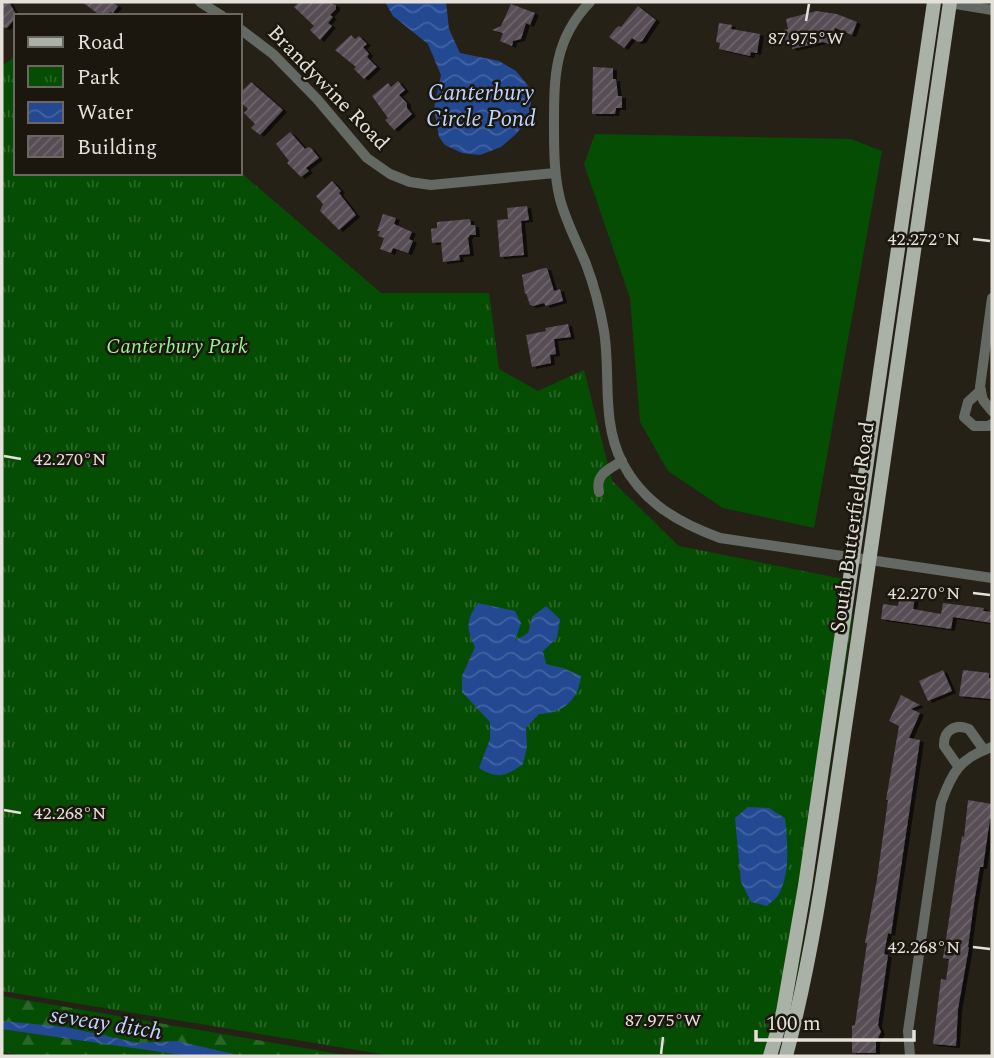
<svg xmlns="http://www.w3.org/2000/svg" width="994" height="1058" viewBox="0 0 994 1058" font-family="Spectral,serif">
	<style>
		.green { fill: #064d04 }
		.forest { fill: url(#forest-firs) }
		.park { fill: url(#park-tufts) }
		.water { fill: url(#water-waves) }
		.building { fill: url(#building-hatch); filter: url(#shadow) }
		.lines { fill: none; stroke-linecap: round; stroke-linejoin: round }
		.minor { stroke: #656964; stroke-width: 10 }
		.major { stroke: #aab1a7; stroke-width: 14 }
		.ticks { fill: none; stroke: #e3e1da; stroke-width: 2.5 }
		.labels { text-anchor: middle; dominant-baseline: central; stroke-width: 5; stroke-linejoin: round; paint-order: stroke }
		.street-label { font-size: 21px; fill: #e3e1da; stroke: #1b170e }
		.park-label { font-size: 21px; font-style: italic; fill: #98f490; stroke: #1b170e }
		.water-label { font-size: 23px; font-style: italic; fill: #bdd5ff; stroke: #1b170e }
		.ticks-label { font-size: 18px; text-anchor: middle; fill: #e3e1da; stroke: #1b170e; stroke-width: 5; stroke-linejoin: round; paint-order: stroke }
	</style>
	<defs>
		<pattern id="forest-firs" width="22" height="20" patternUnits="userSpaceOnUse" patternTransform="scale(1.75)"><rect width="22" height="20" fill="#064d04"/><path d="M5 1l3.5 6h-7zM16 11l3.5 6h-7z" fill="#2a6628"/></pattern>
		<pattern id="park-tufts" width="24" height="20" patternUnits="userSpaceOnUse" patternTransform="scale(1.75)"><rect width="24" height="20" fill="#064d04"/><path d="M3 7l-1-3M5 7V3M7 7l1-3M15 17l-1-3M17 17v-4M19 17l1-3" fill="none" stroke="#2a6628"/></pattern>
		<pattern id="water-waves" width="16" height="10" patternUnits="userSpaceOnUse" patternTransform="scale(1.75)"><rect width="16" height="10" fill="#234993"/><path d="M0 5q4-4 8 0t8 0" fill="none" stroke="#4363a2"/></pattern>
		<pattern id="building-hatch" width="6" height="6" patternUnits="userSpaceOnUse" patternTransform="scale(1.75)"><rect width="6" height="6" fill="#564d55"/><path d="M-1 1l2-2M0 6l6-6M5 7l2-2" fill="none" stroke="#6e666d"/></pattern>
		<filter id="shadow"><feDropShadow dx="4" dy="2" stdDeviation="0" flood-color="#0009"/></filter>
	</defs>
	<rect width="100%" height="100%" fill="#252117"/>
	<path class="green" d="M595,134L851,139L882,151L814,528L723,508L668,471L640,422L630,298L584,164Z"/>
	<path class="forest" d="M2,996L350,1056H28L2,1052Z"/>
	<path class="park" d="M16,56V173L240,172L381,293H489L499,369L538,391L584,370L612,481L679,546L843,579L839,612L853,615L798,972L778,1055L393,1056L2,991V66Z"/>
	<g class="water">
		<path d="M385,2H446L449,29L460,53L499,61L516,71L530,88L531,104L527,121L516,134L501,147L480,155L462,153L445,145L439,137L434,108L441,75L428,44L393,16Z"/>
		<path d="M478,603L515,611L521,623L515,641L528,633L532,617L546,606L560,619L557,638L543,651L546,664L563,668L581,676C578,701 563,713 539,714L526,728L527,747L523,764C505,777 497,779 479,768L490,739V722L462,692V676L475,647C466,628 466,620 478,603Z"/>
		<path d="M748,807L769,808L785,818C787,841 791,872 779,894C777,898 771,902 767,906L751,902L741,882L735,818Z"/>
		<path d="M2,1021L65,1027L139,1043L177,1041L242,1056H189L8,1030L2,1029Z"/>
	</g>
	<g class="building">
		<path d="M2,2H9L17,16L7,28L2,27Z"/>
		<path d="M82,2H112L118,6L113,13L110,12L107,16H101Z"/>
		<path d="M299,2H328L336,5V9L330,15L333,17L328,23L332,26L320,40L310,30L314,26L294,7Z"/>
		<path d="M511,4L535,13L530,25L526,23L521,39L513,41L512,46L500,41L503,33L492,30L501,26Z"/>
		<path d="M638,6L656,20L642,41L638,42L632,38L624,48L609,37L616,28L619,26L621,27Z"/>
		<path d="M816,11L837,14L857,22L852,35L835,28L829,44L823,42L792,49L791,45H786L784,30L788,29L786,19Z"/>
		<path d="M719,23L732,25L731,29L760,34L757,53L751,52L750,56L719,49L720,43L716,42Z"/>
		<path d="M351,35L355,39L359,36L367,44L363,47L369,54L367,57L377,67L364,79L354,69L356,67L335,50Z"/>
		<path d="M593,67L613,68V79H616L618,96H622V108H616L615,114H592Z"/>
		<path d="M398,81L405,90L399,95L407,103V108L412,114L394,130L385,120L388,118L372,96L388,83L391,87Z"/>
		<path d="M251,82L283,110L260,135L251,128L255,124L244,113L248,109L240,102V93Z"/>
		<path d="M290,132L305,149L308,147L311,148L319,158L306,168L309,171L301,177L287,163L289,161L276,144Z"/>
		<path d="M332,181L341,191L339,193L356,215L339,230L320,211L323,204L316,196Z"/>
		<path d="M527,206L529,220L521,221L524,255L500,257L497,220L508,219L507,208Z"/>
		<path d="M383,214L396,218L394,224L412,232L409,239L413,241L408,253L393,248L391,253L380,249L384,238L378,236L380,231H377Z"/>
		<path d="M470,219L471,225H475L476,235H470L468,238L470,254L459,255L460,260L443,262L441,242L432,243L431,229L437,228V222Z"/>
		<path d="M544,268H547L554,291L560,289L563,301L546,306L544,303L533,306L530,305L526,293L525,294L522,275Z"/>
		<path d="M568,324L571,337L554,339L556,354L550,355L551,363L532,367L526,335L546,331L545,328Z"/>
		<path d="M900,596L915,598L913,609L941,614L943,603L984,608L983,611L992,612V623L953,617L951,629L881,619L883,604L898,606Z"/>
		<path d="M943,670L952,691L928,701L919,681Z"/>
		<path d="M963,670L989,673V678H992V699L959,696Z"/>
		<path d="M901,695L920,705L911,709L920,713L909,738L920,740L891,934L888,933L884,954L888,955L878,1025L881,1032L876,1042V1053H852V1026L855,1025L867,943H865L877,879L888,800H886L899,726L889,721Z"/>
		<path d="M968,800L992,804V819H990L983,867H980L974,903L968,947H969L958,1009L956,1046L933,1044L941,979L946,980L949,959L943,958L962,836L964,837Z"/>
	</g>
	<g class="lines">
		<g class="minor">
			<path d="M200,2L222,16"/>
			<path d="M590,2C554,39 554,77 554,125C554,150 554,175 560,199C566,222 577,242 586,264C594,285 600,308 604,331C611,374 601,421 622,462C643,503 679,523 720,538L992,578"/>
			<path d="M950,3L992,10"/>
			<path d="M240,29L273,54L317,99L367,158L390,174L410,182L431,185L555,173"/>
			<path d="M992,298L980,387L983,400L992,411"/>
			<path d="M981,390L968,402L964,417L974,426H988L992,424"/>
			<path d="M599,492C595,474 608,470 622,461"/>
			<path d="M958,766L944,746C943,731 955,723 969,729L984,750"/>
			<path d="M910,1056L908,1031L941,803C952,772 960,758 992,747"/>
		</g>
		<g class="major">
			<path d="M770,1056L783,1012L805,886L934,2"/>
			<path d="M786,1056C818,936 832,810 851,687C885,459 916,230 950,2"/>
		</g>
	</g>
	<path class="ticks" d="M806,21L809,4M973,239L990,241M4,456L21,459M973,593L990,595M4,810L21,813M973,947L990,949M661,1054L663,1037"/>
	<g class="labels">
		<g class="street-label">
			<text transform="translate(328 88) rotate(46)">Brandywine Road</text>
			<text transform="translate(853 527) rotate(-82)">South Butterfield Road</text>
		</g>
		<g class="park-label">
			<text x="177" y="347">Canterbury Park</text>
		</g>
		<g class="water-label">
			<text x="481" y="93">Canterbury<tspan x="481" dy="26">Circle Pond</tspan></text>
			<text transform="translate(106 1024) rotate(9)">seveay ditch</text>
		</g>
	</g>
	<g class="ticks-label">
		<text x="806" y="44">87.975°W</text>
		<text x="924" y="245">42.272°N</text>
		<text x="70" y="465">42.270°N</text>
		<text x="924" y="599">42.270°N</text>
		<text x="70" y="819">42.268°N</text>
		<text x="924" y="953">42.268°N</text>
		<text x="663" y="1026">87.975°W</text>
	</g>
	<rect width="994" height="1058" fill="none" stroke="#e3e1da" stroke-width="7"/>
	<rect x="14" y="14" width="228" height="161" fill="#1b170e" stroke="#6b6860" stroke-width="2"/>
	<rect x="28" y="37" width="35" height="10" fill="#aab1a7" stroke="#6b6860" stroke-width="2"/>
	<text x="77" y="49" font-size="21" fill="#e3e1da">Road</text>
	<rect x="28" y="66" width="35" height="21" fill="url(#park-tufts)" stroke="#6b6860" stroke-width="2"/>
	<text x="77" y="84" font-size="21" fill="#e3e1da">Park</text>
	<rect x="28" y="102" width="35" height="21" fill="url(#water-waves)" stroke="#6b6860" stroke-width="2"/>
	<text x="77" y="119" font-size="21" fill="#e3e1da">Water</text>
	<rect x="28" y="136" width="35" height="21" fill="url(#building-hatch)" stroke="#6b6860" stroke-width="2"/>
	<text x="77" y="154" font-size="21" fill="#e3e1da">Building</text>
	<path d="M756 1030v10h158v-10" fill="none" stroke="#e3e1da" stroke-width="3.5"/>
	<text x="766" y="1030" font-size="21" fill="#e3e1da" stroke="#1b170e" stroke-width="5" paint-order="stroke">100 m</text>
</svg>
